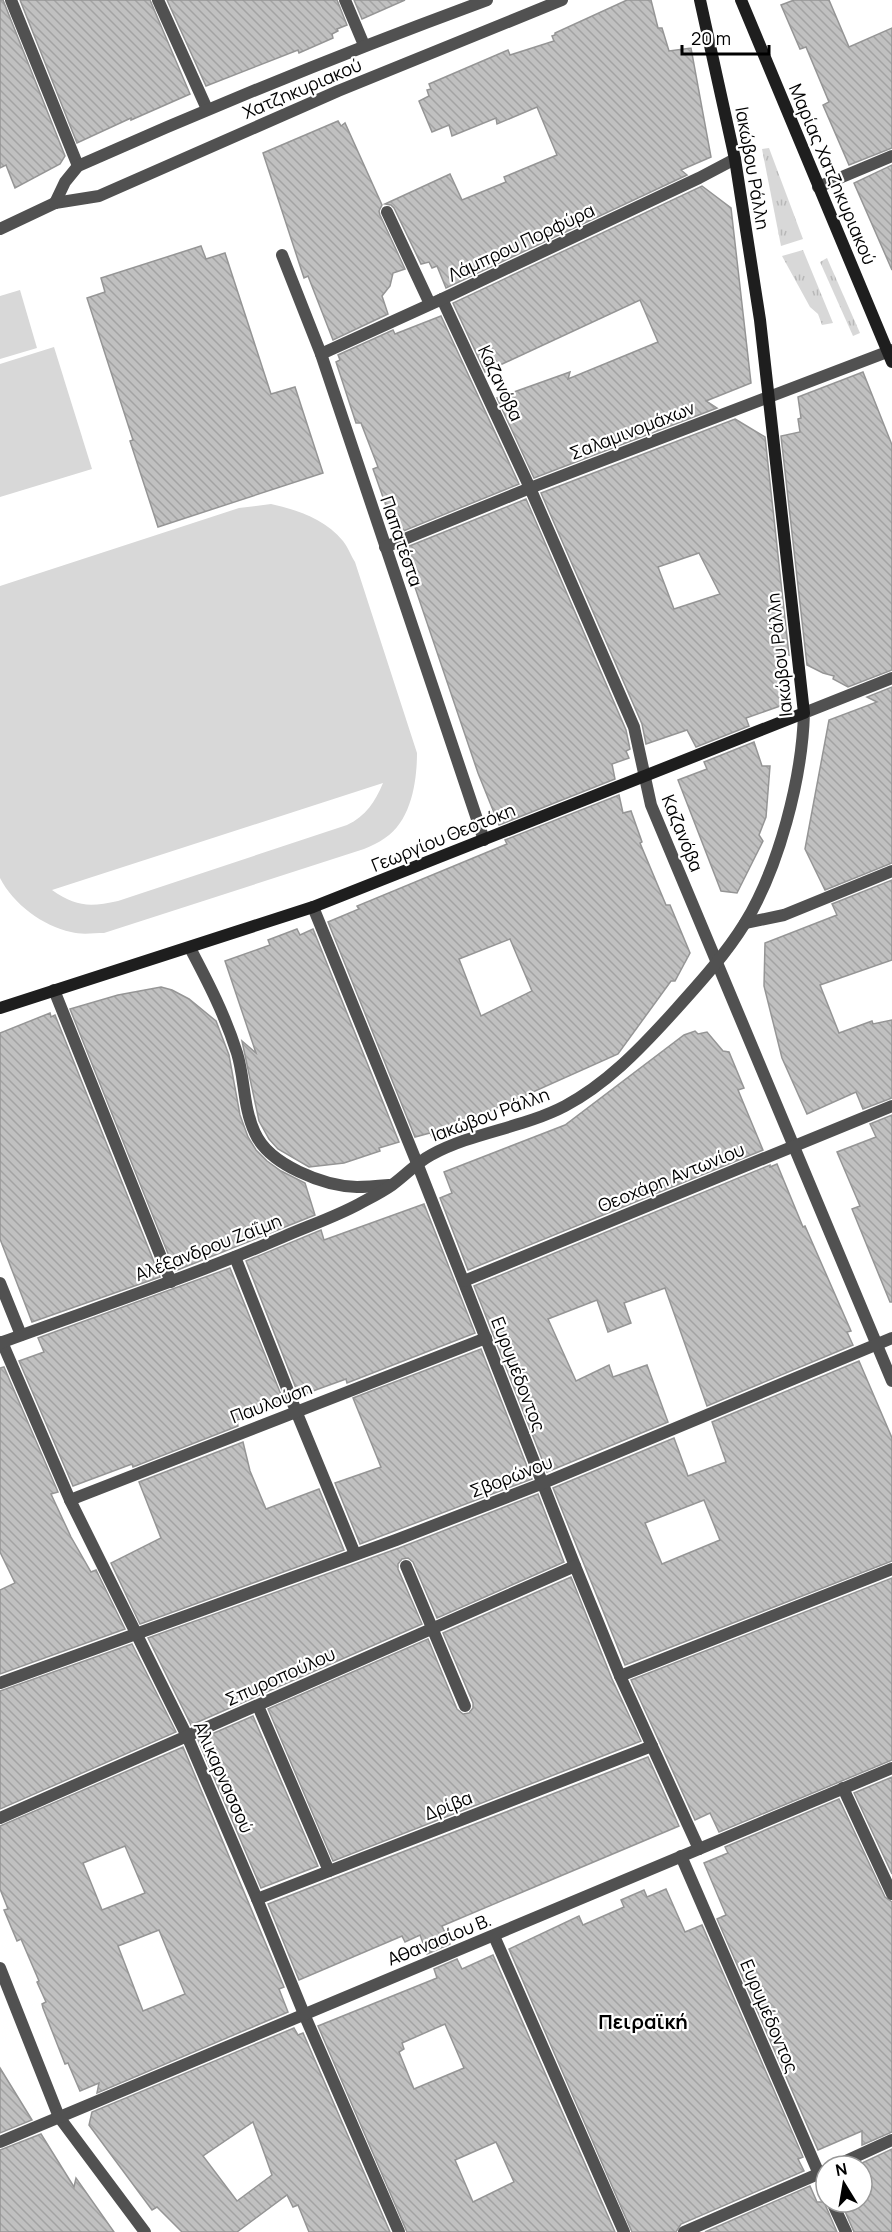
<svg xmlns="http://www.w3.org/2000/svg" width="892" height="2232" viewBox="0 0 892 2232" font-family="Manrope,sans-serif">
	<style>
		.grass { fill: url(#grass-tufts) }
		.pitch { fill: #d8d8d8; fill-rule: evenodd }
		.building { fill: url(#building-back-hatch); stroke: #959595; stroke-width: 1.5; fill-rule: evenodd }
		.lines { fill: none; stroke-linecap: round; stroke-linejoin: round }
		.lane { stroke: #515151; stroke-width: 12 }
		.street { stroke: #515151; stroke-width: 12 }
		.secondary { stroke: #1e1e1e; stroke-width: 12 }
		.labels { text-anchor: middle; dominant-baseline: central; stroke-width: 4.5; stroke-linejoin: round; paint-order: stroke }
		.street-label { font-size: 18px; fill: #000; stroke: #fff }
		.neighbourhood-label { font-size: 20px; font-weight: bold; fill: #000; stroke: #fff }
	</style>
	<defs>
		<pattern id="grass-tufts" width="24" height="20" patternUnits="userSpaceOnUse" patternTransform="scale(1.5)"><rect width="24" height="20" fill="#d8d8d8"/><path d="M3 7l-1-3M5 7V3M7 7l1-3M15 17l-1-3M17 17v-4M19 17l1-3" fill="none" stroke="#b8b8b8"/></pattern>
		<pattern id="building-back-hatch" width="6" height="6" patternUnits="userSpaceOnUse" patternTransform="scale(1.5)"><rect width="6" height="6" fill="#c0c0c0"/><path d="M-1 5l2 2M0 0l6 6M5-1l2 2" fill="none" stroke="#a3a3a3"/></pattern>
	</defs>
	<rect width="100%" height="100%" fill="#fff"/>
	<g class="grass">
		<path d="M769,148L803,239L781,246L762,149Z"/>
		<path d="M803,250L833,323L822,325L818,314L810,307L782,256Z"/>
		<path d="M827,258L860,333L853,336L820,262Z"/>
	</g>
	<g class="pitch">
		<path d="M20,290L37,348L0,359V296Z"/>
		<path d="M54,347L92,469L0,497V364Z"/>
		<path d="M271,504C298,510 325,519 343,541C348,547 351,556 355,562L417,753C417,782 411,821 385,838C378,843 371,846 364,849L104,933C94,933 81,935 71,932C43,926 13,904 0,878V586L239,508ZM383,783C375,802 366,816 347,825L118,901C90,907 76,907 52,890Z"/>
	</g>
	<g class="building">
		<path d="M0,0H3L65,156L60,164L15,188L6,165L0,168Z"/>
		<path d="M20,0H150L190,94L131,120V118L77,143Z"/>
		<path d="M167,0H337L347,25L337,29L338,31L332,34L333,38L299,53L298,50L206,86Z"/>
		<path d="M354,0H405L362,19Z"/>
		<path d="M627,0H651L658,28H662L669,51L691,48L711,157L681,170L687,175L446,288L437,266L432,268L429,262L421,264L394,208L391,205L385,204L450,174L462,200L506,182L504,177L557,155L537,107L497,124L496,118L452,136L449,125L432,132L419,101L429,96L427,90L431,89L429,84L508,50L510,55L554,41L552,36L555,35V33Z"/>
		<path d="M794,0H829L849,47L892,28V148L849,165L823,105L829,102L806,47L800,49L781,5Z"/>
		<path d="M338,121L341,126L345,123L382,205L379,211L380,215L405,269L393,273L390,286L382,296L388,314L333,340L308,276L304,278L263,153Z"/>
		<path d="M892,165V270L854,183Z"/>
		<path d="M702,186L731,208L751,383L706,401L717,408L534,478L497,398L570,372L568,379L658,342L640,300L485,372L453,303Z"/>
		<path d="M201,246L206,259L225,253L271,394L295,387L323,473L158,527L130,441L133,440L87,298L105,292L101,278Z"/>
		<path d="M441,316L519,484L396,534L373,469L378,467L361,423H356L336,362L340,360L338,355L393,330L395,334Z"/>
		<path d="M863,372L892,445V670L848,687L833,679L834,676L823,673L807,665L781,436L800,432L798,419L801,418L798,397Z"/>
		<path d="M735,419L765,437L789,655L779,650L786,704L746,718L749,726L696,747L687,730L646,744L642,724L541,493ZM699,553L720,594L674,609L658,567Z"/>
		<path d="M526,499L626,730L630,749L626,751L629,758L612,764L615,779L499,825L478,773L402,549Z"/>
		<path d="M892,687V863L825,890L805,849L829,720L877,702L867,697Z"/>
		<path d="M754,742L762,766H770L766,817L759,835L763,841L737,893L721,891L678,780L707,769L704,762Z"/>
		<path d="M619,795L623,813L631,811L642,842L640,843L666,905H670L690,953L675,981H671L618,1054L432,1137L430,1133L415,1137L328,922L359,909L357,906L507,844L505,840ZM510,939L532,991L481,1016L459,959Z"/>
		<path d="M892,880V960L820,985L839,1033L872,1021L873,1024L892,1020V1098L863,1109L856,1092L807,1114L782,1058L764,986L765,943L837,915L832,904Z"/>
		<path d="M297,929L300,935L313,929L399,1142L379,1148L380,1151L344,1163L309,1167L278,1149L269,1139L259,1121L242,1041L256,1053L225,961L270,945L268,940Z"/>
		<path d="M161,987L172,990L189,999L216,1021L229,1055L240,1115L248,1137L256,1150L267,1161L281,1171L305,1183L315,1215L175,1271L70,1009L118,995Z"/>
		<path d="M50,1013L51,1017L55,1015L160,1277L32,1322L0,1239V1033Z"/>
		<path d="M695,1031L698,1034L707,1032L723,1051L729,1052L744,1088L738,1090L763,1150L468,1270L440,1198L452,1193L444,1172L565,1125L684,1035Z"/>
		<path d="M892,1115V1302H890L852,1209L860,1206L837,1152L876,1137L870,1124Z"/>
		<path d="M777,1164L803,1227L805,1226L851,1331L847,1332L853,1345L707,1406L665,1288L624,1303L631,1323L608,1332L597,1300L548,1319L576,1381L609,1365L613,1377L647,1365L668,1422L547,1472L474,1286L770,1165V1167Z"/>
		<path d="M424,1204L475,1333L347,1383L346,1379L299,1396L246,1261L321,1230L324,1240Z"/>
		<path d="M230,1268L284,1402L237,1420L238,1426L133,1467L132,1464L73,1486L19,1361L44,1352L38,1338Z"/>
		<path d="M481,1349L532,1479L360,1544L335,1483L381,1467L353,1398Z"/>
		<path d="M859,1361L892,1438V1561L625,1665L553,1488L674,1438L688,1476L726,1462L712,1422ZM704,1500L720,1540L662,1564L645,1523Z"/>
		<path d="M4,1367L58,1492L51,1494L71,1537L91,1572L96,1570L125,1629L0,1674V1590L15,1583L0,1552V1368Z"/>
		<path d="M243,1442L250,1471L266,1509L319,1489L344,1550L140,1624L111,1563L161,1538L139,1482Z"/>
		<path d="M538,1494L564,1562L437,1618L413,1562L408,1558L402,1559L398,1564V1569L422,1624L191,1725L148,1638L399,1548Z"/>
		<path d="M571,1577L612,1679L641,1741L333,1861L268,1709L428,1639L457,1709L463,1714L469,1713L473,1708V1703L443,1633Z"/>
		<path d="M892,1578V1760L719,1832L710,1813L695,1820L631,1680Z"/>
		<path d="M132,1644L176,1732L0,1809V1691Z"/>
		<path d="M253,1716L318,1866L261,1888L198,1740Z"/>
		<path d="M183,1747L284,1987L279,1989L288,2012L97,2093L99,2083L80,2091L68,2063L65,2064L43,2008L42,2004L46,2002L37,1982L39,1981L21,1939L17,1941L4,1910L8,1909L0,1889V1826ZM125,1846L145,1893L102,1910L83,1863ZM159,1930L185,1994L143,2011L118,1946Z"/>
		<path d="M648,1757L679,1826L442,1926L450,1944L427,1954L420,1935L405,1942L402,1936L299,1980L268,1904Z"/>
		<path d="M892,1777V1874L854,1793Z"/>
		<path d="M839,1799L885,1897L892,1902V2132L862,2145V2131L818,2150L717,1919L726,1915L704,1863L728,1853L725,1847Z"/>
		<path d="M666,1889L685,1932L702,1925L803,2157L798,2159L804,2171L681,2224L676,2232H632L509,1949L579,1916L583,1925L624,1907L621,1900L644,1890L647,1897Z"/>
		<path d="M493,1955L615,2232H407L318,2026L437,1978L434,1969L457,1959L462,1969ZM445,2024L464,2068L414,2089L399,2052L404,2049L402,2043ZM496,2142L514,2182L473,2202L455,2160Z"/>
		<path d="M294,2028L298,2035L303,2033L390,2232H309L298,2205L293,2207L287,2195L237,2232H182L157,2207L152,2210L89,2125L92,2112ZM253,2122L272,2175L237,2201L203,2156Z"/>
		<path d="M0,2068L32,2120L0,2133Z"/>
		<path d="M41,2134L74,2187L76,2178L114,2232H0V2150Z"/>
		<path d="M892,2149V2232H854L841,2202H862V2163Z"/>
		<path d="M810,2186L817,2202H824L837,2232H705Z"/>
	</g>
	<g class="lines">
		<g class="lane">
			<path d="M0,229L55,203"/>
			<path d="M406,1566L465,1706"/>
		</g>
		<g class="street">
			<path d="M11,0L78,166"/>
			<path d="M158,0L207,109"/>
			<path d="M345,0L364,45"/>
			<path d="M818,187L892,156"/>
			<path d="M55,203L99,196L338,91L562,0"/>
			<path d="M55,203L65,182L78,166C213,106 348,51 487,0"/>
			<path d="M387,212L430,304"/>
			<path d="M282,255L321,354L484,840"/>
			<path d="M442,299L530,488L634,727L651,805L892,1381"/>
			<path d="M321,354L442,299L699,178L735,159"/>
			<path d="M385,547L530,488L892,350"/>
			<path d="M313,907L417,1163L575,1566L620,1676L699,1849"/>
			<path d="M745,923L784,915L892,871"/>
			<path d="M190,948C208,982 225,1015 237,1053C245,1079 243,1108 255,1133C269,1165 324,1186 357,1187C367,1187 378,1186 389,1185"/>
			<path d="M54,990L171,1282"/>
			<path d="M235,1257L296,1411L355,1554"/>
			<path d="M464,1281L892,1106"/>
			<path d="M0,1283L21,1335"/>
			<path d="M2,1342L70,1500L187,1736L257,1899L304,2014L399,2232"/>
			<path d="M0,1343C95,1308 190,1277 283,1237C308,1226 335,1217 359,1204C370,1198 382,1192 392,1185C406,1175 416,1163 431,1155C473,1132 523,1128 565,1106C606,1084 638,1051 669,1017C695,988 724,957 745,923C779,867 802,779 804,713L892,678"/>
			<path d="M70,1500L486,1338"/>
			<path d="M620,1676L892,1569"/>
			<path d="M0,1683L396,1540L541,1484L892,1338"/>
			<path d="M258,1706L329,1871"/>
			<path d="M843,1788L892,1894"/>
			<path d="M0,1818L575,1566"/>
			<path d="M681,1856L826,2190"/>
			<path d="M257,1899L652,1746"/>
			<path d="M494,1936L624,2232"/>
			<path d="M0,1968L59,2117L145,2232"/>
			<path d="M0,2142L892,1768"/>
			<path d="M835,2166L892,2140"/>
			<path d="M832,2202L846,2232"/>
			<path d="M684,2232L825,2171"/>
		</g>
		<g class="secondary">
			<path d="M741,0L892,362"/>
			<path d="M0,1008L313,907L804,713L760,320L735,159L700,0"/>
		</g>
	</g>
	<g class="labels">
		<g class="street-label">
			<text transform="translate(302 88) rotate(-23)">Χατζηκυριακού</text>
			<text transform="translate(753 168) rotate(80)">Ιακώβου Ράλλη</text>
			<text transform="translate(833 174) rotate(67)">Μαρίας Χατζηκυριακού</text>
			<text transform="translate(521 242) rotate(-25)">Λάμπρου Πορφύρα</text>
			<text transform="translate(501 383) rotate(65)">Καζανόβα</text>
			<text transform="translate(632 430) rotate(-21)">Σαλαμινομάχων</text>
			<text transform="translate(402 541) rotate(71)">Παπατέστα</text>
			<text transform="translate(779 655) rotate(-96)">Ιακώβου Ράλλη</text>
			<text transform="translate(683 833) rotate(68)">Καζανόβα</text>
			<text transform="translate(443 837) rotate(-22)">Γεωργίου Θεοτόκη</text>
			<text transform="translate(490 1114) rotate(-20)">Ιακώβου Ράλλη</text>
			<text transform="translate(671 1177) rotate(-22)">Θεοχάρη Αντωνίου</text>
			<text transform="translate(208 1247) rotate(-21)">Αλέξανδρου Ζαΐμη</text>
			<text transform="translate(519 1374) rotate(69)">Ευρυμέδοντος</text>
			<text transform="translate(271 1402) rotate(-21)">Παυλούση</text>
			<text transform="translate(511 1476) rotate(-21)">Σβορώνου</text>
			<text transform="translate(280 1676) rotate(-24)">Σπυροπούλου</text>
			<text transform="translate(224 1777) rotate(66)">Αλικαρνασσού</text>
			<text transform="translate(448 1805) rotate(-21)">Δρίβα</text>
			<text transform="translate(439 1939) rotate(-22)">Αθανασίου Β.</text>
			<text transform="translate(770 2016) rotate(67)">Ευρυμέδοντος</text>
		</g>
		<g class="neighbourhood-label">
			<text x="643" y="2021">Πειραϊκή</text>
		</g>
	</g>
	<g transform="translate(844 2184) rotate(349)"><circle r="28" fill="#ffffff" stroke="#999999" stroke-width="1.5"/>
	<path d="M0-4.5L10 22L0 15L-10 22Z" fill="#000000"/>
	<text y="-9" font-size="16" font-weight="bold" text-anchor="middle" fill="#000000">N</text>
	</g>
	<path d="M682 45v9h87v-9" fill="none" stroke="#000000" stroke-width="3"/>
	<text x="691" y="45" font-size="18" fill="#000000" stroke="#ffffff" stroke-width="4.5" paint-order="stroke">20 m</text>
</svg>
